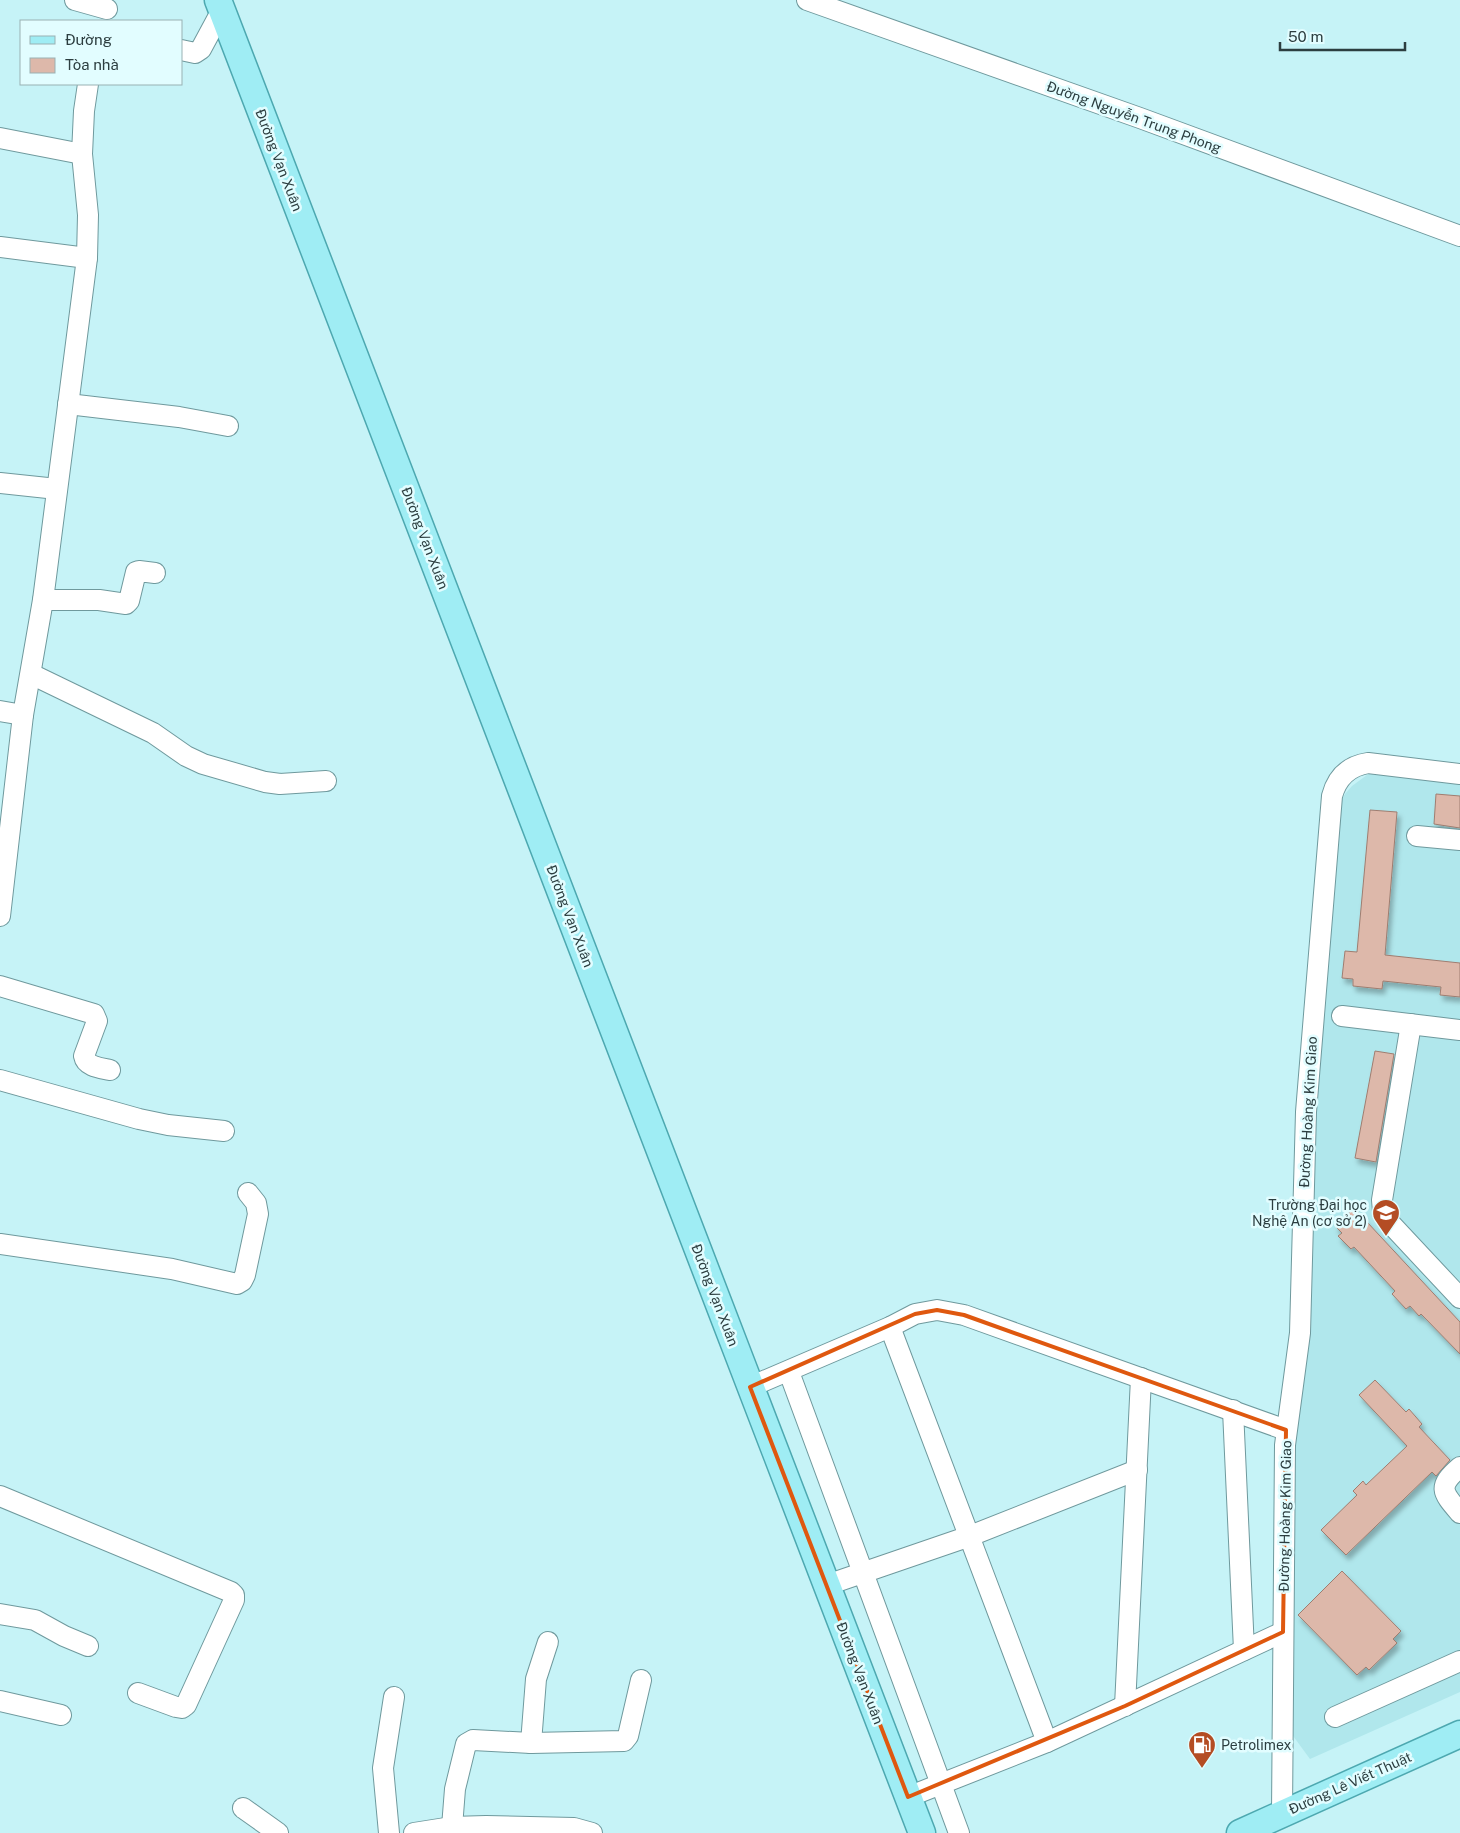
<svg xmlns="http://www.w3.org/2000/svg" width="1460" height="1833" viewBox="0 0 1460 1833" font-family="'Public Sans',sans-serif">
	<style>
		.built { fill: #b0e7ec }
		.building { fill: #ddb8aa; stroke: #9f7d70; filter: url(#shadow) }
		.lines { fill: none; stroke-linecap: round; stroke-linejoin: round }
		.minor-casing { stroke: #6f999d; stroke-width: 22 }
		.major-casing { stroke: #4da8b0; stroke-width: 29 }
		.minor { stroke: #fff; stroke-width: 20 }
		.major { stroke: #9fedf4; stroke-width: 26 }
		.marked { fill: none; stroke: #df580f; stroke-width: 4; stroke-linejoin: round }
		.labels { text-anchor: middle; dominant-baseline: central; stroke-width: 5; stroke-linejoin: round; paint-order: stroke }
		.street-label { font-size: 14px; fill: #2c3e40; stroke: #e2fdff }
		.poi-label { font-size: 14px; fill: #2c3e40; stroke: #e2fdff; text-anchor: end }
	</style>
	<defs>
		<filter id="shadow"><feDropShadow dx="3" dy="5" stdDeviation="2.5" flood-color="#0004"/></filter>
	</defs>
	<rect width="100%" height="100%" fill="#c6f3f7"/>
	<path class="built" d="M1376,771L1460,776V1692L1310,1759L1288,1729L1291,1447L1338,807L1345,794L1352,786L1367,775Z"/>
	<g class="building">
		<path d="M1436,794L1460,796V828L1434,824Z"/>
		<path d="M1370,810L1397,812L1385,955L1460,963V997L1440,995L1441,987L1383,981L1382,989L1353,986V979L1342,978L1345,951L1357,952Z"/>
		<path d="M1375,1051L1394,1054L1376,1162L1355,1158Z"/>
		<path d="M1354,1208L1460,1322V1354L1421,1314L1419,1316L1410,1306L1406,1309L1392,1294L1395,1291L1354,1247L1351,1249L1338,1236L1342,1233L1335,1226Z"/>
		<path d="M1375,1380L1406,1412L1409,1409L1422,1424L1419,1427L1450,1460L1436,1476L1432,1472L1346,1555L1321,1530L1357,1495L1353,1491L1363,1481L1366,1485L1407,1446L1359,1395Z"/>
		<path d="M1342,1571L1401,1631L1393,1639L1397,1643L1369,1670L1366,1667L1357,1675L1298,1615Z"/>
	</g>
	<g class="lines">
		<defs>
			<g id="minor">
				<path d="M75,0L107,9"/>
				<path d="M807,0L1140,118L1460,236"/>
				<path d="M181,50L195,53L201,49L222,10"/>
				<path d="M0,138L82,154"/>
				<path d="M0,247L87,258"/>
				<path d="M68,404L179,417L228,426"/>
				<path d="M0,483L57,489"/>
				<path d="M43,600H99L126,604L129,601L136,572L139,571L155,573"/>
				<path d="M31,674L153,733L186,756L203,764L265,782L280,784L326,781"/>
				<path d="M0,711L23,715"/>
				<path d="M1417,836L1460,840"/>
				<path d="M0,916L23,715L43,600L87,258L88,215L82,154L84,111L88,84"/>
				<path d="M0,986L94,1014L97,1021L84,1056C86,1067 101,1068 110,1070"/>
				<path d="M1342,1016L1460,1030"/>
				<path d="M1411,1024L1382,1200L1383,1211L1389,1222L1460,1298"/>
				<path d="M0,1080L139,1119L168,1125L224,1131"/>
				<path d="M0,1244L172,1269L237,1284L242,1281L245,1275L258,1214L256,1203L248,1193"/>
				<path d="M890,1327L1047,1742"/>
				<path d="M789,1372L959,1833"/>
				<path d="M750,1387L890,1327L915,1314L937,1310L964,1315L1286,1430"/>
				<path d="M1233,1410L1244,1650"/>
				<path d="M1460,1467C1437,1487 1442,1492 1460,1513"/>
				<path d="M0,1496L231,1592L234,1595V1600L186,1705L182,1708L176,1707L138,1693"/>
				<path d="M827,1585L970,1536L1137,1470"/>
				<path d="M0,1614L35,1620L64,1636L88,1646"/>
				<path d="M0,1701L61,1715"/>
				<path d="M1125,1706L1141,1378"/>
				<path d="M1335,1717L1460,1661"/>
				<path d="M531,1743L536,1679L548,1642"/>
				<path d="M908,1797L1047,1742L1283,1632"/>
				<path d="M243,1808L278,1833"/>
				<path d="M1282,1813L1285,1445L1300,1333L1306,1112L1332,796C1337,777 1349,766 1368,763L1460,774"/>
				<path d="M452,1827L455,1789L466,1744L473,1740L531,1743L624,1741L628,1736L641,1680"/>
				<path d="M389,1833L383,1768L394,1697"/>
				<path d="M414,1833L452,1827L486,1826L574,1828L592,1833"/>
			</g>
			<g id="major">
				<path d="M218,0L922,1833"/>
				<path d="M1240,1833L1460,1734"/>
			</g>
		</defs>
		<use href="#minor" class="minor-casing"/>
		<use href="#major" class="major-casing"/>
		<use href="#minor" class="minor"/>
		<use href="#major" class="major"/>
	</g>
	<path class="marked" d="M937,1310L964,1315L1286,1430L1283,1632L1125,1706L908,1797L750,1387L915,1314Z"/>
	<defs>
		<symbol id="university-pin" viewBox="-11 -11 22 30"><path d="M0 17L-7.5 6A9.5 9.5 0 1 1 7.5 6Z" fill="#b44d24" stroke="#e2fdff"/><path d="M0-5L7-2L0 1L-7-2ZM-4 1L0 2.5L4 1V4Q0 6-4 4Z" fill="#fff"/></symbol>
		<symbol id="fuel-pin" viewBox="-11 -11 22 30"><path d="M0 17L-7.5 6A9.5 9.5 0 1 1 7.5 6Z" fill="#b44d24" stroke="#e2fdff"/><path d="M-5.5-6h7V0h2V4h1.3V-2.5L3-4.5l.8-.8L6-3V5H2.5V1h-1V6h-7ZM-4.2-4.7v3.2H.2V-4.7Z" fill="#fff"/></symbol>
	</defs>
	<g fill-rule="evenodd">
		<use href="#university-pin" x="1370" y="1197" width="32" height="43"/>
		<use href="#fuel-pin" x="1186" y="1729" width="32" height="43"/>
	</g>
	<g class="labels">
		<g class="street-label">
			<text transform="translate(1134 117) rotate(20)">Đường Nguyễn Trung Phong</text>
			<text transform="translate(279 160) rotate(69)">Đường Vạn Xuân</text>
			<text transform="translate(425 538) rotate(69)">Đường Vạn Xuân</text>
			<text transform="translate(570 916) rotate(69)">Đường Vạn Xuân</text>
			<text transform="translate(1308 1112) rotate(-87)">Đường Hoàng Kim Giao</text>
			<text transform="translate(715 1295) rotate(69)">Đường Vạn Xuân</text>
			<text transform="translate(1285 1516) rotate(-89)">Đường Hoàng Kim Giao</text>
			<text transform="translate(860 1673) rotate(69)">Đường Vạn Xuân</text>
			<text transform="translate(1350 1783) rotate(-24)">Đường Lê Viết Thuật</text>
		</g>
		<g class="poi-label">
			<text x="1367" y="1205">Trường Đại học<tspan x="1367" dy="16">Nghệ An (cơ sở 2)</tspan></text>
			<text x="1221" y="1745" text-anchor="start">Petrolimex</text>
		</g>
	</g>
	<rect x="20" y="20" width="162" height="65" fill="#e2fdff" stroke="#99b1b3"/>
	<rect x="30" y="36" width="25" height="8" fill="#9fedf4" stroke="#99b1b3"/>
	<text x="65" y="45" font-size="15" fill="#2c3e40">Đường</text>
	<rect x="30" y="58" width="25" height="15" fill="#ddb8aa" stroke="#99b1b3"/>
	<text x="65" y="70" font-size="15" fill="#2c3e40">Tòa nhà</text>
	<path d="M1280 42v8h125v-8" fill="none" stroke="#2c3e40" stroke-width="2.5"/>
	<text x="1288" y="42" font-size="15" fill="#2c3e40" stroke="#e2fdff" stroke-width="4" paint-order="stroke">50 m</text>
</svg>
